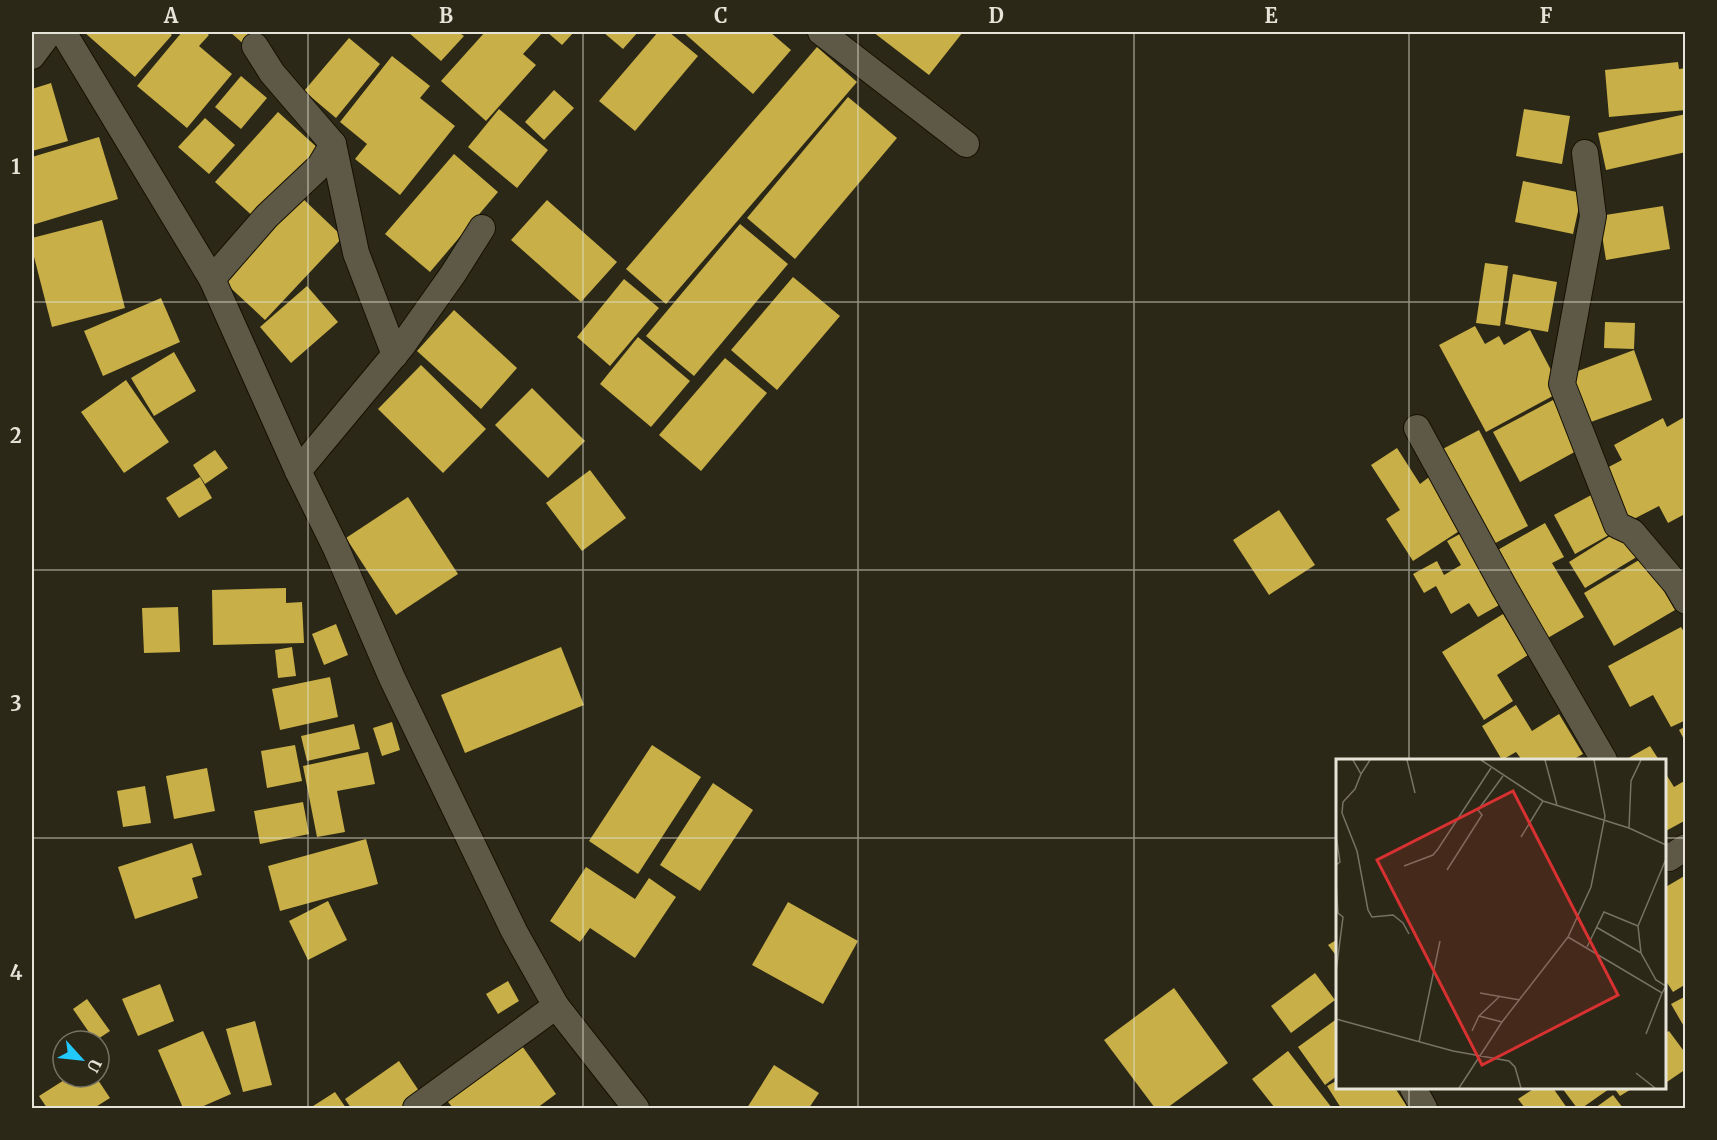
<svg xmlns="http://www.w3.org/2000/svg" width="1717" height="1140" viewBox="0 0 1717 1140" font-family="Merriweather,serif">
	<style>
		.building { fill: #c8af47 }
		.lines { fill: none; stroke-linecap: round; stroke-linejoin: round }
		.minor-casing { stroke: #151002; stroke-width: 28 }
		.minor { stroke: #5e5946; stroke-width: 26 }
		.grid { fill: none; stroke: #e6e3d8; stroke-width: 1.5; stroke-opacity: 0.55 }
		.inset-road { fill: none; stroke: #767364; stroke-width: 1.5 }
		.view { fill: #d73131; fill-opacity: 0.15; stroke: #d73131; stroke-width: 3 }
		.inset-edge { fill: none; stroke: #e6e3d8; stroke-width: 3 }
		.neatline { fill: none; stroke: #e6e3d8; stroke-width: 2 }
		.grid-label { font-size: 20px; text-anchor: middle; font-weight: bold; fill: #e6e3d8 }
	</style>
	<rect width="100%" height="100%" fill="#2c2817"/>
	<g class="building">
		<path d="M84,32H168L172,35L135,77Z"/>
		<path d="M182,32H205L209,35L199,46L232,74L187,128L137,86Z"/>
		<path d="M230,32H261L247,47Z"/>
		<path d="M408,32H458L464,36L441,61Z"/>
		<path d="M485,32H543L523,54L536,65L486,121L441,81Z"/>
		<path d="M547,32H574L562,45Z"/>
		<path d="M603,32H638L623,49Z"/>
		<path d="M658,32H669L698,56L635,131L599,101Z"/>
		<path d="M683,32H770L791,50L753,94Z"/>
		<path d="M873,32H963L929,75Z"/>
		<path d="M349,38L380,64L336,118L304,91Z"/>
		<path d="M817,47L857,82L666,304L626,269Z"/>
		<path d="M392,56L430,86L420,98L455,126L400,195L355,159L367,144L340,122Z"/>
		<path d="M1678,62L1679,69L1686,68V110L1609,117L1605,70Z"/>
		<path d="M241,76L267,98L241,129L215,107Z"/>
		<path d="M51,83L68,141L32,151V89Z"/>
		<path d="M554,90L574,108L544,140L525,122Z"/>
		<path d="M848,97L897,138L795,259L747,218Z"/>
		<path d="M499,109L548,150L517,188L468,147Z"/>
		<path d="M1524,109L1570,116L1562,164L1516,156Z"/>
		<path d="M278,112L320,150L256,219L215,182Z"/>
		<path d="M1686,114V152L1606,170L1598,133Z"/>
		<path d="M205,118L235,145L209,174L178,147Z"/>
		<path d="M99,137L118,199L32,225V157Z"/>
		<path d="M454,154L498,192L430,272L385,234Z"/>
		<path d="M1523,181L1582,193L1573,234L1515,222Z"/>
		<path d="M300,196L343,237L265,320L221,279Z"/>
		<path d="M547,200L617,262L581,302L511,240Z"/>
		<path d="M1663,206L1670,249L1606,260L1599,216Z"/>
		<path d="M102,220L125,308L52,327L32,249V238Z"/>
		<path d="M740,224L788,264L694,376L646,336Z"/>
		<path d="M1485,263L1508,266L1500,326L1476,323Z"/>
		<path d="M1513,274L1557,282L1548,332L1505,324Z"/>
		<path d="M793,277L840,316L777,390L731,350Z"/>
		<path d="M624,279L659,308L610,366L577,337Z"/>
		<path d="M307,286L338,322L291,363L260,327Z"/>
		<path d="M161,298L180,342L103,376L84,331Z"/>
		<path d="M454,310L517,368L481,409L417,351Z"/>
		<path d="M1605,322L1635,323L1634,349L1604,348Z"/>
		<path d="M1475,326L1485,344L1499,336L1504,345L1530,330L1562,391L1486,432L1439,345Z"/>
		<path d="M638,337L690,381L651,427L600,384Z"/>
		<path d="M1634,350L1652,400L1588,423L1570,374Z"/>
		<path d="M174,352L196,391L154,416L131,378Z"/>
		<path d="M725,358L767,393L701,471L659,435Z"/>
		<path d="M421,365L486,429L443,473L378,409Z"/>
		<path d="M126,380L169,442L124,473L81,412Z"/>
		<path d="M532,388L585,441L548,478L495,425Z"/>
		<path d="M1553,400L1580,449L1520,482L1493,432Z"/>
		<path d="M1686,416V519L1683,515L1668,523L1659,506L1626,523L1599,472L1622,460L1614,445L1663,418L1667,427Z"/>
		<path d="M1479,430L1528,526L1484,549L1435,453Z"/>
		<path d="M1397,448L1420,484L1433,474L1467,526L1413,561L1386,519L1400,510L1371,465Z"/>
		<path d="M215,450L228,468L205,484L193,465Z"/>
		<path d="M590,470L626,518L582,551L546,503Z"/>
		<path d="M200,477L212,498L179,518L166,498Z"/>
		<path d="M1595,493L1616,531L1575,554L1554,515Z"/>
		<path d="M408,497L458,574L396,615L346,538Z"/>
		<path d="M1279,510L1315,565L1269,595L1233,540Z"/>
		<path d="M1545,523L1564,557L1552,563L1584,617L1539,643L1489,555Z"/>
		<path d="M1623,528L1640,555L1585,588L1569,562Z"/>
		<path d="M1469,529L1508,600L1478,617L1469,603L1451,614L1436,586L1424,593L1413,574L1437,561L1444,575L1461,565L1447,541Z"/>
		<path d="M1644,557L1675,610L1614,646L1584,593Z"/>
		<path d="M286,588V603L302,602L304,643L213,645L212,590Z"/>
		<path d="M178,607L180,652L144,653L142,608Z"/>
		<path d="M1503,614L1528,655L1497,675L1513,701L1484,720L1442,652Z"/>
		<path d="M336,624L348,655L324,665L312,634Z"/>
		<path d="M1681,627L1686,635V720L1671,727L1653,695L1630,707L1608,666Z"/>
		<path d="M292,647L296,676L278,678L275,650Z"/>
		<path d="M561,647L584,705L465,753L441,695Z"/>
		<path d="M330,677L338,717L280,730L272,689Z"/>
		<path d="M1516,705L1532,731L1559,714L1583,754L1572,760H1522L1516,752L1502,760L1482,726Z"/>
		<path d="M392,722L400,750L382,756L373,728Z"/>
		<path d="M354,724L360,749L307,761L301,736Z"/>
		<path d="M1686,726V743L1679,730Z"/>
		<path d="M295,745L302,781L267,788L261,751Z"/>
		<path d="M652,745L701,777L638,874L589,841Z"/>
		<path d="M1650,746L1659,760H1625Z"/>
		<path d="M368,752L375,784L337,791L345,832L317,837L303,766Z"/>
		<path d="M207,768L215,811L174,819L166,776Z"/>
		<path d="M1664,771L1674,787L1686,780V820L1664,832Z"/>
		<path d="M713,783L753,810L700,891L660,865Z"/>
		<path d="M145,786L151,823L123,827L117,791Z"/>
		<path d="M303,802L309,834L260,844L254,811Z"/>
		<path d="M366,839L378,884L280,911L268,866Z"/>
		<path d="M192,843L202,875L192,878L198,898L135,919L118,867Z"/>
		<path d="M586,867L635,899L649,878L676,897L635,958L590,928L580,942L550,921Z"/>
		<path d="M1686,875V984L1673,992L1664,978V888Z"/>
		<path d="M328,901L347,940L308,960L289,921Z"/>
		<path d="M788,902L858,941L823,1004L752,965Z"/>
		<path d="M1338,939V958L1328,945Z"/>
		<path d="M1315,973L1335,1000L1291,1033L1271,1006Z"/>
		<path d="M508,981L519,1001L498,1014L486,994Z"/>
		<path d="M160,984L174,1021L138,1036L122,999Z"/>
		<path d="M1174,988L1228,1063L1167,1108H1155L1104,1040Z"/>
		<path d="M1686,996V1030L1671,1004Z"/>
		<path d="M87,999L110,1031L95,1041L73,1009Z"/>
		<path d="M1338,1018V1075L1325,1085L1298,1047Z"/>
		<path d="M255,1021L272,1085L243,1092L226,1029Z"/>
		<path d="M203,1031L231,1094L199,1108H183L158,1050Z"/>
		<path d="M1669,1031L1686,1054V1069L1664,1084V1034Z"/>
		<path d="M520,1043L556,1094L537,1108H453L444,1097Z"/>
		<path d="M1288,1051L1332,1108H1275L1252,1079Z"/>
		<path d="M399,1061L421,1094L400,1108H351L345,1099Z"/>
		<path d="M774,1065L819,1093L809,1108H747Z"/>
		<path d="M69,1077H96L110,1098L94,1108H47L39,1096Z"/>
		<path d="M1338,1080V1088H1395L1408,1108H1341L1327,1086Z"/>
		<path d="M1535,1088H1553L1567,1108H1525L1518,1099Z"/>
		<path d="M1562,1088H1608L1609,1089L1582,1108H1577Z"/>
		<path d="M1614,1088H1633L1620,1096Z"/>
		<path d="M335,1092L346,1108H310Z"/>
		<path d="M1613,1095L1623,1108H1595Z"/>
	</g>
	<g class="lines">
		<defs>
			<g id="minor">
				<path d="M63,32L212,279L298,471L336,548L392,678L514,931L556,1006L636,1108"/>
				<path d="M821,32L966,144"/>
				<path d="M32,56L50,32"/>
				<path d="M333,144L356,253L395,355"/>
				<path d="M1585,153L1593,216L1562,384L1617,525L1632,532L1676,584L1686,601"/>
				<path d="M212,279L267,216L320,166L333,144L272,73L255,46"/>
				<path d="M1417,428L1505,589L1604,760"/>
				<path d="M298,471L402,346L453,274L482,228"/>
				<path d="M1664,855L1669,858L1686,847"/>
				<path d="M1413,1088L1424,1108"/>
				<path d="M416,1108L556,1006"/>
			</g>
		</defs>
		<use href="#minor" class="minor-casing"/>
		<use href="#minor" class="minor"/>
	</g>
	<path class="grid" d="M308,32V1108M583,32V1108M858,32V1108M1134,32V1108M1409,32V760M32,302H1686M32,570H1686M32,838H1338M1664,838H1686M1409,1088V1108"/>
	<g transform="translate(1336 759)">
		<rect width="330" height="330" fill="#2c2817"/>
		<path class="inset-road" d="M17,1L25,15L34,1M71,1L79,34M145,1L207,42L293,69L330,86M209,1L221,46M25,15L19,30L7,43L6,54L21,92L32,151L36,158L57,156L67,164L73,175M293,69L295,22L305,1M0,76L4,103L0,106M185,78L207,42M68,107L97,96L102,90L155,9M111,111L146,56L142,51L167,17M0,123L2,154L7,158L0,213M260,168L305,194M232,178L326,234L330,227L320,221L305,194L302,167L330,100M251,188L268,153L302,167M0,219V238M144,234L184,241M143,257L164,237M0,260L117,292L173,302L179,308L185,329M136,272L143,257L166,263M310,275L326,234M83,283L104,182M300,314L319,329M123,329L166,263L232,178L255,128L269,57L258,1"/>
		<path class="view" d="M177,32L282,236L146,306L41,101Z"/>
		<rect width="330" height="330" class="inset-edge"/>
	</g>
	<rect width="1717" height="1140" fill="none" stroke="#2c2817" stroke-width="66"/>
	<g transform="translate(81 1059) rotate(117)"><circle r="28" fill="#2c2817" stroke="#767364" stroke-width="1.5"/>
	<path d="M0-4.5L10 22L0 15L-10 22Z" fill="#22c9fd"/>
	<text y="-9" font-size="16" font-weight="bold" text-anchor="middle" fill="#e6e3d8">U</text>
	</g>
	<rect x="33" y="33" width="1651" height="1074" class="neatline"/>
	<g class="grid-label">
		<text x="171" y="23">A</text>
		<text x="446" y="23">B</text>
		<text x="721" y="23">C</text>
		<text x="996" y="23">D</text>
		<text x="1271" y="23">E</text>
		<text x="1546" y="23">F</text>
		<text x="16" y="174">1</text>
		<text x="16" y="443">2</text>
		<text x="16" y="711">3</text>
		<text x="16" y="980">4</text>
	</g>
</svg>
